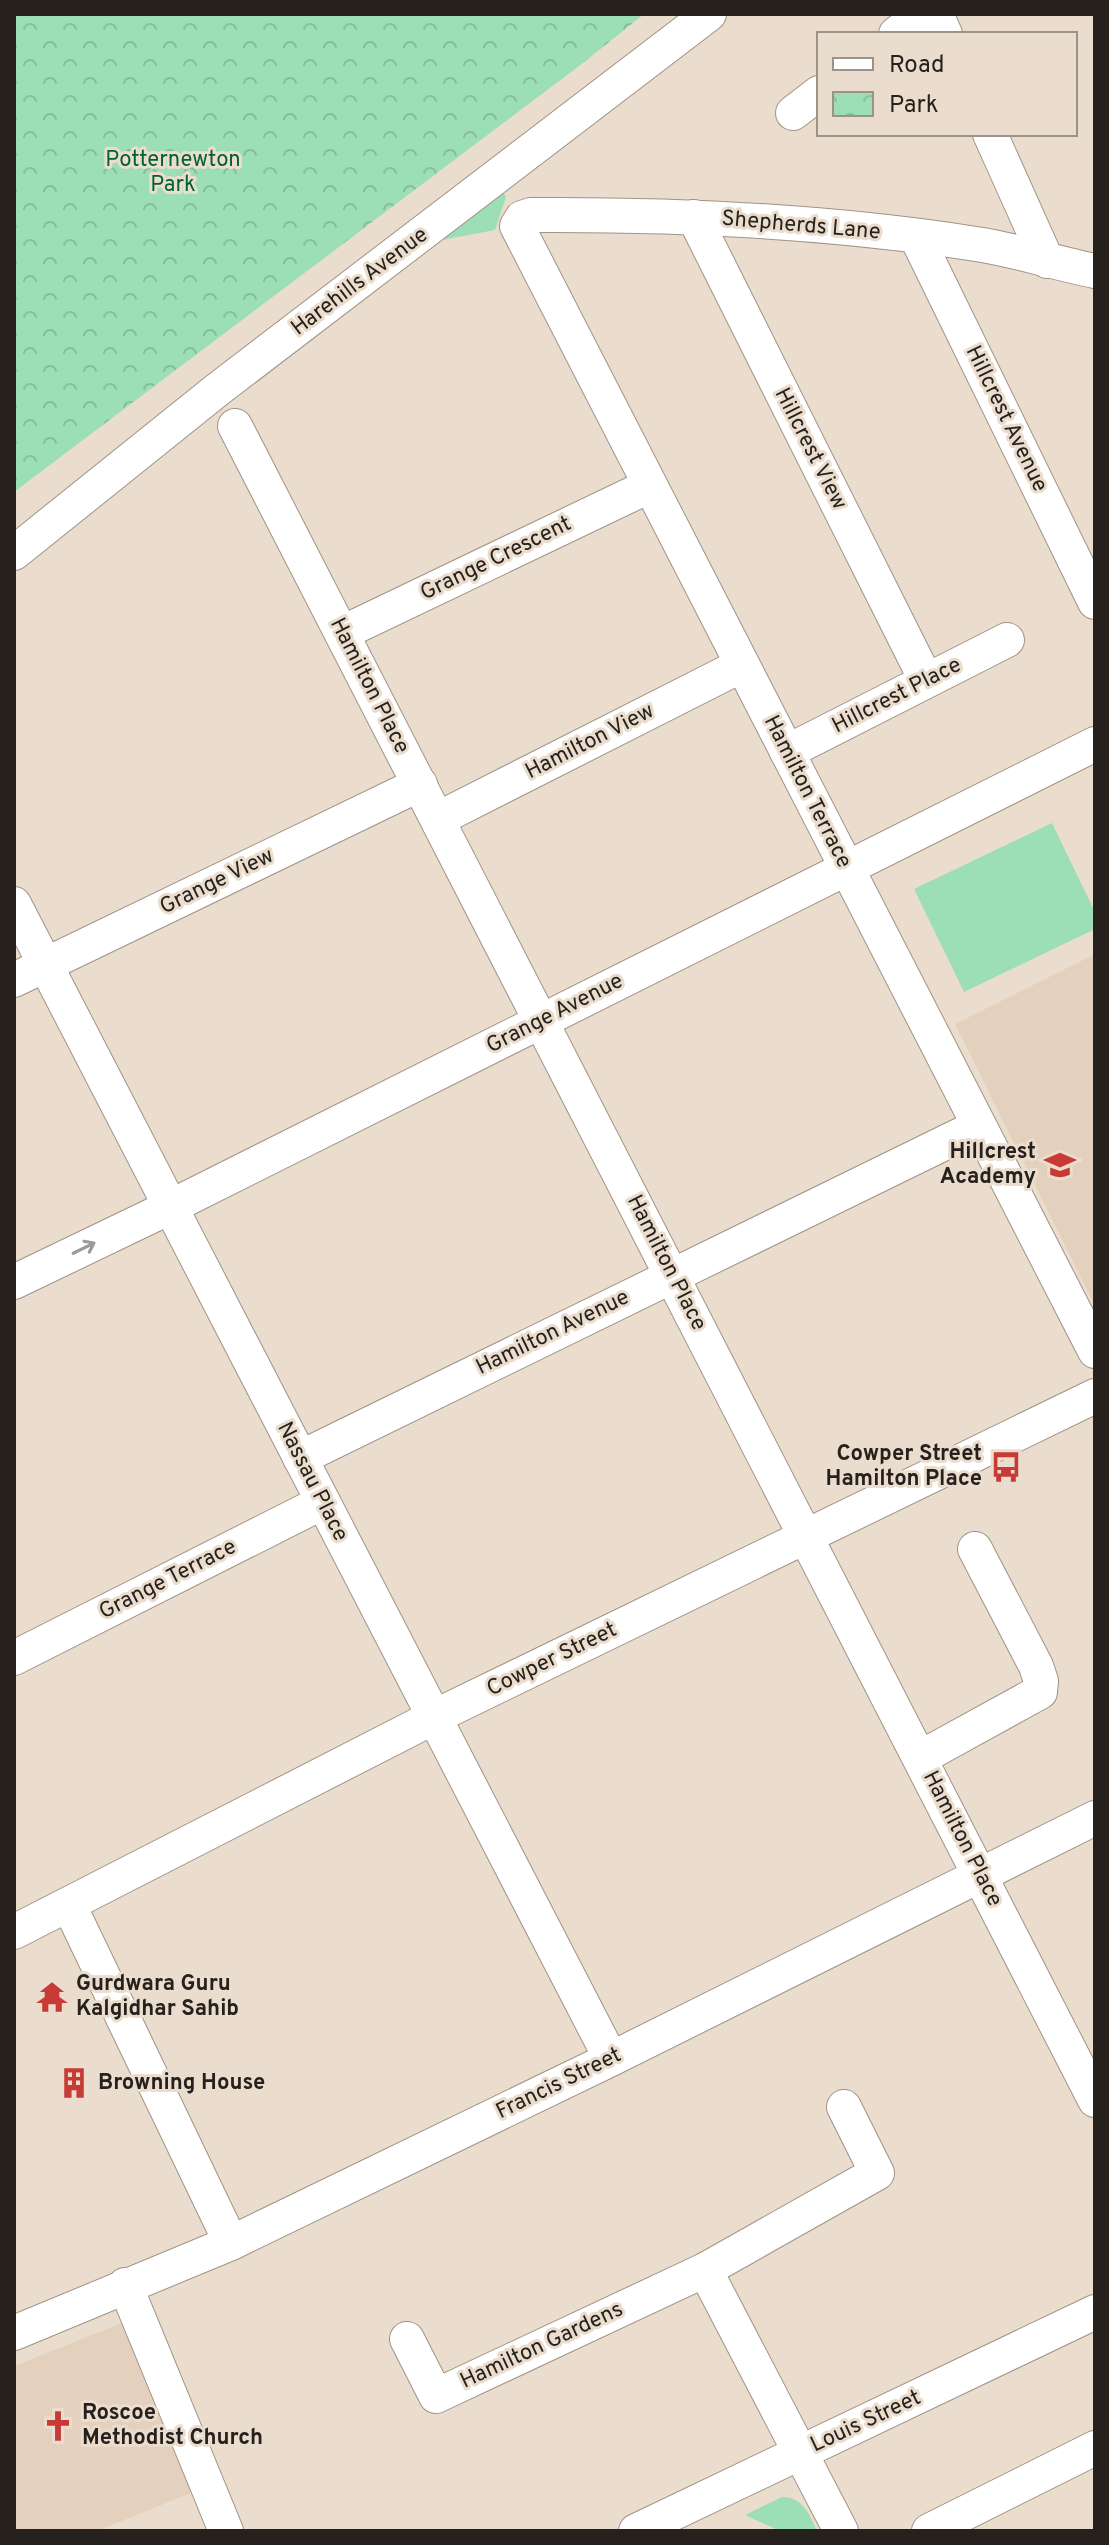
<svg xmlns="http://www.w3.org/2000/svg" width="1109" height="2545" viewBox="0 0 1109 2545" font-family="Overpass,sans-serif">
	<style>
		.built { fill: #e4d1bd }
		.grass { fill: #9cdeb5 }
		.park { fill: url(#park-crowns) }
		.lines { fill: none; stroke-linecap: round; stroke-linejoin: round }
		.minor-casing { stroke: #9f9385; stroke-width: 36 }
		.minor { stroke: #fff; stroke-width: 34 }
		.oneway { stroke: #9d9b99 }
		.labels { text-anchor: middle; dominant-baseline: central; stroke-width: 6; stroke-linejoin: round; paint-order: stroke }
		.park-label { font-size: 22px; fill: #006037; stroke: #ebddce }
		.street-label { font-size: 22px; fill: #26211c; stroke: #ebddce }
		.poi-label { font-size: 22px; font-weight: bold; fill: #26211c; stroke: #ebddce; text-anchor: start }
	</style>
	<defs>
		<pattern id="park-crowns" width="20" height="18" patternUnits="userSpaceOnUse" patternTransform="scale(2)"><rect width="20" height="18" fill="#9cdeb5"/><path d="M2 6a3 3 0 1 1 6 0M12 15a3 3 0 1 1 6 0" fill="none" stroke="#86be9b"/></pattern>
	</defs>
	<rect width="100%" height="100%" fill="#ebddce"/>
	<g class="built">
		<path d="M1095,954V1306L955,1024Z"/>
		<path d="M124,2322L196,2491L97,2531H14V2366Z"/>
	</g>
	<g class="grass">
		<path d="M502,190L506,197L495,230L437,241Z"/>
		<path d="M1052,823L1095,912V929L964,992L914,889Z"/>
		<path d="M782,2497C803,2497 809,2514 817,2531H780L745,2515Z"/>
	</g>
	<path class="park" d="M14,14H644L583,63L14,492Z"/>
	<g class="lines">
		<defs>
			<g id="minor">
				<path d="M936,14L945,34"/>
				<path d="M896,34L922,14"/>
				<path d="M793,113L819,93"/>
				<path d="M990,134L1047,261"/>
				<path d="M694,217L926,680"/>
				<path d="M916,236L1095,602"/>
				<path d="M1095,271C1055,263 1016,250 976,244C829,221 680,214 531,215L522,218L517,226L1095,1351"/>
				<path d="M235,426L1095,2100"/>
				<path d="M14,553L217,390L709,14"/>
				<path d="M342,633L649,486"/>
				<path d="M787,752L1007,640"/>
				<path d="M438,819L742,665"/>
				<path d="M14,904L611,2059"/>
				<path d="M14,980L420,784"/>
				<path d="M14,1282L170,1207L1095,744"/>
				<path d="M300,1458L979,1126"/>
				<path d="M14,1658L323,1502"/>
				<path d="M920,1758L1040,1692L1041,1681L1036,1666L975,1549"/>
				<path d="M69,1905L231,2243"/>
				<path d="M14,1932L434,1717L1095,1396"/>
				<path d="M705,2270L841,2531"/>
				<path d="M125,2285L226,2531"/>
				<path d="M14,2333L231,2243L611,2059L1095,1818"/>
				<path d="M407,2339L436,2396L705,2270L877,2173L844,2107"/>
				<path d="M636,2531L1095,2312"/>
				<path d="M929,2531L1095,2448"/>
			</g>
		</defs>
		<use href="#minor" class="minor-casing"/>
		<use href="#minor" class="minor"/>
	</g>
	<defs><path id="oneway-shaft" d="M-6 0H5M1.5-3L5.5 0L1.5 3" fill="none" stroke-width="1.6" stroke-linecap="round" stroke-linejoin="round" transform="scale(2)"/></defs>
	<use class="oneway" href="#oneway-shaft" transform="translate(84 1248) rotate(-26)"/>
	<defs>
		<symbol id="school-bare" viewBox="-9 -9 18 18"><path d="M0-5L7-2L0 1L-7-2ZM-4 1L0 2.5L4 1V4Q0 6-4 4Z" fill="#c83a36" stroke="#ebddce" stroke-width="2.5" paint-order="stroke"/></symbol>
		<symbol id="bus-bare" viewBox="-9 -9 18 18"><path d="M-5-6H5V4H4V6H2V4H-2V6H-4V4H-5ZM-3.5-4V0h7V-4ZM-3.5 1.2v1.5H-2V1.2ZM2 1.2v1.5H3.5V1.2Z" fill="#c83a36" stroke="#ebddce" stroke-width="2.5" paint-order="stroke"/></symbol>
		<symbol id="temple-bare" viewBox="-9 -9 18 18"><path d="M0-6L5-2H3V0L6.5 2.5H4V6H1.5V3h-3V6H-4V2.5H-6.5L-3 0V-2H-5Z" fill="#c83a36" stroke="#ebddce" stroke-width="2.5" paint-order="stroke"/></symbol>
		<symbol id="building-bare" viewBox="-9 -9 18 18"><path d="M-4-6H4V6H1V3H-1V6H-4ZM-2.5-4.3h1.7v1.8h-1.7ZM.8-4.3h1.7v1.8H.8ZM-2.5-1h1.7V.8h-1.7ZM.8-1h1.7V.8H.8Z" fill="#c83a36" stroke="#ebddce" stroke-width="2.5" paint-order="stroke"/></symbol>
		<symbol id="church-bare" viewBox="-9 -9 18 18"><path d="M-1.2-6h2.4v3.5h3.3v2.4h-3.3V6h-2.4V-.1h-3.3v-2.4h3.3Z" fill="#c83a36" stroke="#ebddce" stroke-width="2.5" paint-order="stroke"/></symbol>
	</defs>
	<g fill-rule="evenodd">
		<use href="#school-bare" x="1038" y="1143" width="44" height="44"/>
		<use href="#bus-bare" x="984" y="1445" width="44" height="44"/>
		<use href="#temple-bare" x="30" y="1975" width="44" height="44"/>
		<use href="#building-bare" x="52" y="2061" width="44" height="44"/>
		<use href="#church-bare" x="36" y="2404" width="44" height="44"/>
	</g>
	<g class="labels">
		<g class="park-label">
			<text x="173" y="160">Potternewton<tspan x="173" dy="25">Park</tspan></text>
		</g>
		<g class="street-label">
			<text transform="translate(801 226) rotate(5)">Shepherds Lane</text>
			<text transform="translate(360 282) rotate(-37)">Harehills Avenue</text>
			<text transform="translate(1006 419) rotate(64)">Hillcrest Avenue</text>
			<text transform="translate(810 449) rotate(63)">Hillcrest View</text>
			<text transform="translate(496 559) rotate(-26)">Grange Crescent</text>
			<text transform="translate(369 686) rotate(63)">Hamilton Place</text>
			<text transform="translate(897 696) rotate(-27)">Hillcrest Place</text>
			<text transform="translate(590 742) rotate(-27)">Hamilton View</text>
			<text transform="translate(807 792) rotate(63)">Hamilton Terrace</text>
			<text transform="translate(217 882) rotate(-26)">Grange View</text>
			<text transform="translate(555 1014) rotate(-27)">Grange Avenue</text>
			<text transform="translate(666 1263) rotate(63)">Hamilton Place</text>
			<text transform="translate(553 1333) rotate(-26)">Hamilton Avenue</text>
			<text transform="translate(312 1482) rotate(63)">Nassau Place</text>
			<text transform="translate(168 1580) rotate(-27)">Grange Terrace</text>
			<text transform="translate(552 1660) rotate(-26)">Cowper Street</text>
			<text transform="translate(962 1839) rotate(63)">Hamilton Place</text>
			<text transform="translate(559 2084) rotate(-26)">Francis Street</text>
			<text transform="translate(542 2346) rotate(-25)">Hamilton Gardens</text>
			<text transform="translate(866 2422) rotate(-25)">Louis Street</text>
		</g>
		<g class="poi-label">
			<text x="1036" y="1152" text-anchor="end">Hillcrest<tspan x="1036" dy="25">Academy</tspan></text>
			<text x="982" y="1454" text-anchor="end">Cowper Street<tspan x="982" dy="25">Hamilton Place</tspan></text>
			<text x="76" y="1984">Gurdwara Guru<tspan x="76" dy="25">Kalgidhar Sahib</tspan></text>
			<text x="98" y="2083">Browning House</text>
			<text x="82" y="2413">Roscoe<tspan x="82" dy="25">Methodist Church</tspan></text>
		</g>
	</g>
	<rect width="1109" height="2545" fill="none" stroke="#26211c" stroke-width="32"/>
	<rect x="817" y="32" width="260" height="104" fill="#ebddce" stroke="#9c9287" stroke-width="2"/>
	<rect x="833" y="58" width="40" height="12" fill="#ffffff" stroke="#9c9287" stroke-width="2"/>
	<text x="889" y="72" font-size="24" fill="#26211c">Road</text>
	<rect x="833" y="92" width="40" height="24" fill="url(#park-crowns)" stroke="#9c9287" stroke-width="2"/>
	<text x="889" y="112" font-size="24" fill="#26211c">Park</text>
</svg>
